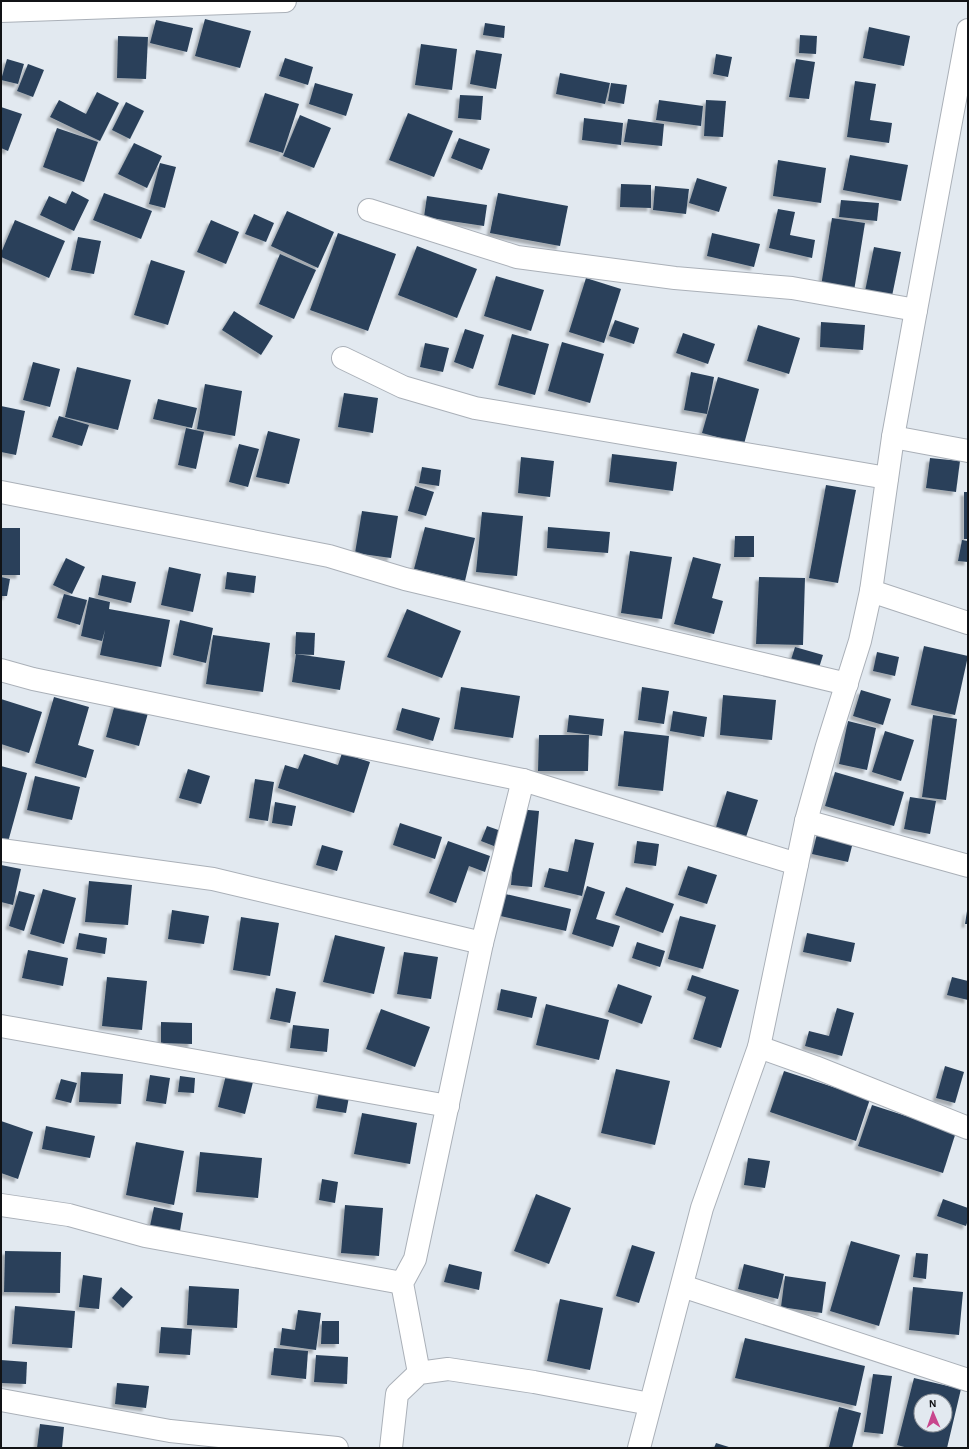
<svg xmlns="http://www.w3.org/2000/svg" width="969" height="1449" viewBox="0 0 969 1449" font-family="'Alegreya Sans',sans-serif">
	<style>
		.building { fill: #2a415a; fill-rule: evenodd; filter: url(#shadow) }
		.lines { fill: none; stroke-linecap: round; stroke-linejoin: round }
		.minor-casing { stroke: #aab0b8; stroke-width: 24 }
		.minor { stroke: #fff; stroke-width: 22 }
	</style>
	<defs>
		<filter id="shadow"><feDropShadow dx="-3.5" dy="3.5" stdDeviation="1" flood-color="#0004"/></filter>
	</defs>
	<rect width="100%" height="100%" fill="#e2e9f0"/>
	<g class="building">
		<path d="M205,19L251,31L240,68L195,56Z"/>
		<path d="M156,20L193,28L187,52L150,43Z"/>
		<path d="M485,23L505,26L504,38L483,35Z"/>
		<path d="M869,27L910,36L904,66L863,58Z"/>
		<path d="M800,35L817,36L816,54L799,53Z"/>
		<path d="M118,36L148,37L146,79L117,78Z"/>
		<path d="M421,44L457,49L452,90L415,85Z"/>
		<path d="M476,50L502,54L496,89L470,84Z"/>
		<path d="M716,54L732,57L728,77L713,74Z"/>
		<path d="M285,58L313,67L308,85L279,76Z"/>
		<path d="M7,59L24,64L18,84L1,80Z"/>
		<path d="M796,59L815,62L809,99L789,97Z"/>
		<path d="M28,64L44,70L33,97L17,91Z"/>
		<path d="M560,73L610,83L605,104L556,94Z"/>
		<path d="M855,81L876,84L870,120L892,123L889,143L847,137Z"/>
		<path d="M315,83L353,94L346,116L309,104Z"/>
		<path d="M611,83L627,85L624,104L608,101Z"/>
		<path d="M97,92L119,103L100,141L50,117L59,100L86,114Z"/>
		<path d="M265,93L299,104L283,153L249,142Z"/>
		<path d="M460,95L483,96L481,120L458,118Z"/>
		<path d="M659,100L703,106L701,126L656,120Z"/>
		<path d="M706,100L726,101L723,137L704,136Z"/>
		<path d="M126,102L144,111L130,139L112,130Z"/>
		<path d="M1,107L22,114L8,151L1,148Z"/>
		<path d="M408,113L453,131L434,177L389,160Z"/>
		<path d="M300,115L331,128L314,168L283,156Z"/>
		<path d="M584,118L623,123L621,145L582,140Z"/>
		<path d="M628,119L664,124L662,146L624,142Z"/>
		<path d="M57,128L98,142L84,182L43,167Z"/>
		<path d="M459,138L490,149L482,170L451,158Z"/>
		<path d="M134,143L162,156L147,188L118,174Z"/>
		<path d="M850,155L908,165L901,201L843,190Z"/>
		<path d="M778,160L826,168L821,203L773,196Z"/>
		<path d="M160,163L176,167L165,208L149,204Z"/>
		<path d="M697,178L727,187L719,212L689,203Z"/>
		<path d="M621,184L651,185V208L620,207Z"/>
		<path d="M655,186L689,189L686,214L653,210Z"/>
		<path d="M72,191L89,200L74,231L40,215L49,196L66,204Z"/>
		<path d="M104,193L152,211L141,239L93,220Z"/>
		<path d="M498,193L568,206L560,246L490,233Z"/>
		<path d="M427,196L487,205L484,226L424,217Z"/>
		<path d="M841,200L879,203L877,221L839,217Z"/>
		<path d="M778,209L795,212L790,235L815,240L812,258L769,248Z"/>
		<path d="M287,211L334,232L318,268L271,246Z"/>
		<path d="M254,214L274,223L266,242L245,234Z"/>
		<path d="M832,218L865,223L854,291L821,286Z"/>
		<path d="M15,220L65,241L49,278L1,257V253Z"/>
		<path d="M211,220L239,232L226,264L197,252Z"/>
		<path d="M338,233L396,254L368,331L310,310Z"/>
		<path d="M712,233L760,244L754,267L707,256Z"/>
		<path d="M78,237L101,241L94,274L71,270Z"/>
		<path d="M417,246L477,269L457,318L398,295Z"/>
		<path d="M874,247L901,252L891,301L864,296Z"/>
		<path d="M280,254L316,270L294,319L259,304Z"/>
		<path d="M151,260L185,271L168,325L134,315Z"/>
		<path d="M496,276L544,290L531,331L484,316Z"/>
		<path d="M586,278L621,289L604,343L569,332Z"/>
		<path d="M234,311L273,336L261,355L222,330Z"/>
		<path d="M615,320L639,328L634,344L609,336Z"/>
		<path d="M821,322L865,325L863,350L820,347Z"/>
		<path d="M758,325L800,338L789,374L747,361Z"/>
		<path d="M465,329L484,335L473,369L454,362Z"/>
		<path d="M683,333L715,344L708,364L676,353Z"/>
		<path d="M512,334L549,344L535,395L498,385Z"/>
		<path d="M562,342L604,354L590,403L548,391Z"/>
		<path d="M425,343L449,348L443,372L420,367Z"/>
		<path d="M33,362L60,369L50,407L23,400Z"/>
		<path d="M77,367L131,380L118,430L65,417Z"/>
		<path d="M691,372L714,377L707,414L684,410Z"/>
		<path d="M718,377L759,389L744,444L702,433Z"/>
		<path d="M205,384L242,391L235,436L197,429Z"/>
		<path d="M344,393L378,398L373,433L338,427Z"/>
		<path d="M158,399L197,408L192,428L153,419Z"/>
		<path d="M1,406L25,411L16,455L1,452Z"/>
		<path d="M59,416L89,425L82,446L52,437Z"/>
		<path d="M186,428L204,432L196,469L178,465Z"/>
		<path d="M268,431L300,439L289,484L256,477Z"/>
		<path d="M239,444L259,449L248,487L229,482Z"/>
		<path d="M612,454L677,462L673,491L609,482Z"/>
		<path d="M521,457L554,461L550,497L518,493Z"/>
		<path d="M930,458L960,461L956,492L926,488Z"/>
		<path d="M422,467L441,470L439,486L419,483Z"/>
		<path d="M826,485L856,490L838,583L809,578Z"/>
		<path d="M415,486L434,492L426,516L408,511Z"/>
		<rect x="964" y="492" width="4" height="47"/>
		<path d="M362,511L398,516L391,558L355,553Z"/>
		<path d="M482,512L523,516L517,576L476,572Z"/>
		<path d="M425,527L475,538L465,581L414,569Z"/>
		<path d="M548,527L610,532L608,553L547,548Z"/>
		<rect x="1" y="528" width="19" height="47"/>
		<path d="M735,536H754V557H734Z"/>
		<path d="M962,540L968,541V562L958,561Z"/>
		<path d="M630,551L672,557L662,619L621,613Z"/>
		<path d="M693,557L721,564L712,598L723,601L714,634L674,624Z"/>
		<path d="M66,558L85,567L72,594L53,585Z"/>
		<path d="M169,567L201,574L193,612L161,605Z"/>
		<path d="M227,572L256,576L254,593L225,589Z"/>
		<path d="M102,575L136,582L131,603L98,595Z"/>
		<path d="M1,577L10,579L7,596H1Z"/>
		<path d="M759,577L805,578L803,645L756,644Z"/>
		<path d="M64,594L87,600L80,625L57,618Z"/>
		<path d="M89,597L110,602L109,609L170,620L161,667L100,655L105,630L102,641L81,636Z"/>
		<path d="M407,609L461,631L442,678L387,657Z"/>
		<path d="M180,620L213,628L206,663L173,655Z"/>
		<path d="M296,632L315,633L314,655L295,654Z"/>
		<path d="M213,635L270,643L263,692L206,684Z"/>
		<path d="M924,646L968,656L955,715L911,705Z"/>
		<path d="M795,647L823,655L817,674L789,666Z"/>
		<path d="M877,652L899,657L895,676L873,671Z"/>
		<path d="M296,654L345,661L340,690L292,682Z"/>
		<path d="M461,687L520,696L513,738L454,729Z"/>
		<path d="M642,687L669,691L664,724L638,720Z"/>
		<path d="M861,690L891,699L883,725L853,716Z"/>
		<path d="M723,695L776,700L772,740L720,735Z"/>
		<path d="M54,697L89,707L78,745L94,750L86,778L35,763Z"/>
		<path d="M1,699L42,712L29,753L1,744Z"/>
		<path d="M115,704L148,713L139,746L106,737Z"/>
		<path d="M402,708L440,718L433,741L396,730Z"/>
		<path d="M673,711L707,717L704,737L670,731Z"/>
		<path d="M569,715L604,719L602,736L567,732Z"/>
		<path d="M933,715L957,719L946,800L922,797Z"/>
		<path d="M848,721L876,728L867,770L839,764Z"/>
		<path d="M624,731L669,736L663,791L618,786Z"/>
		<path d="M885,731L914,740L901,781L872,772Z"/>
		<path d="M539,735H589L588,771H538Z"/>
		<path d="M342,753L370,762L354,813L278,788L285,765L298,769L304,754L338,765Z"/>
		<path d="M1,766L27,773L8,842L1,840Z"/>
		<path d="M188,769L210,776L201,804L179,798Z"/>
		<path d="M835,772L904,792L894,826L825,806Z"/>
		<path d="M35,776L80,787L72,820L27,810Z"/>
		<path d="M255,779L274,782L268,821L249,818Z"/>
		<path d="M727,791L758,800L746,837L716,827Z"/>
		<path d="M910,797L936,801L930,834L904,829Z"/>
		<path d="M275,802L296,806L292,826L272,823Z"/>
		<path d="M518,809L539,811L532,887L511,885Z"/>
		<path d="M400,823L442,837L435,859L393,845Z"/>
		<path d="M487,826L504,832L499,848L481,841Z"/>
		<path d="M817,834L853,842L848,862L812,854Z"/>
		<path d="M575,839L594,843L582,896L544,887L549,868L568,872Z"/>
		<path d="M448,841L490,856L485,872L469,866L456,903L429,893Z"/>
		<path d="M637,841L659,844L656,866L634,863Z"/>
		<path d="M322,845L343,851L337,871L316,865Z"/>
		<path d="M1,865L21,869L13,905L1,902Z"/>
		<path d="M688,866L717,875L707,904L678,895Z"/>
		<path d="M89,881L132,885L128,925L85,922Z"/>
		<path d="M587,886L605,892L596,919L620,926L613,947L572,934Z"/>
		<path d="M626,887L674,904L663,933L615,915Z"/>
		<path d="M43,889L76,898L64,944L30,934Z"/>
		<path d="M19,891L35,895L24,931L9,926Z"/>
		<path d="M501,893L571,909L566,931L496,915Z"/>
		<path d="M172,910L209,916L204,944L168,939Z"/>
		<path d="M967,911H968V924H965Z"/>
		<path d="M680,916L716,925L703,969L668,959Z"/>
		<path d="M241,917L279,923L270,976L233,970Z"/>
		<path d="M79,933L107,938L105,954L76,949Z"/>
		<path d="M807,933L855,943L851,962L803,952Z"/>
		<path d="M335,935L385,947L374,994L323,982Z"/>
		<path d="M637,942L665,951L660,967L632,958Z"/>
		<path d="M28,950L68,958L63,986L22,978Z"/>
		<path d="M404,952L438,957L431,999L397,994Z"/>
		<path d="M692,975L739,990L721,1048L693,1039L706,997L687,990Z"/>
		<path d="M107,977L147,981L142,1030L102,1026Z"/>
		<path d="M952,977L968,981V1000L947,995Z"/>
		<path d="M618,984L652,996L642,1024L608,1012Z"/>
		<path d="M276,988L296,992L290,1023L270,1019Z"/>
		<path d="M501,989L537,997L532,1018L497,1010Z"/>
		<path d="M546,1004L609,1020L599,1060L536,1045Z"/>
		<path d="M837,1008L854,1013L842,1056L805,1046L809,1031L829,1036Z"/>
		<path d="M381,1009L430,1027L415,1067L366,1049Z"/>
		<path d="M161,1022L192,1023V1044L161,1043Z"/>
		<path d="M293,1025L329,1029L327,1052L290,1048Z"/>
		<path d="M945,1066L964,1072L955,1103L936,1098Z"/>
		<path d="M616,1069L670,1081L655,1145L601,1133Z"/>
		<path d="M784,1071L870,1099L856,1141L770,1112Z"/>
		<path d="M81,1072L123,1074L121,1104L79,1102Z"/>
		<path d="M150,1075L170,1078L166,1104L146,1101Z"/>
		<path d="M226,1075L253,1082L245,1114L218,1107Z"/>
		<path d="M180,1076L195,1078L194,1093L178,1092Z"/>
		<path d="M61,1079L77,1083L71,1103L55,1099Z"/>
		<path d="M319,1092L349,1097L346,1113L316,1108Z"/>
		<path d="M872,1105L956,1132L943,1173L858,1146Z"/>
		<path d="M362,1113L417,1123L410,1164L354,1154Z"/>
		<path d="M1,1121L33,1132L18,1179L1,1173Z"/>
		<path d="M46,1126L95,1136L90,1158L42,1149Z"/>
		<path d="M136,1142L184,1151L174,1205L126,1195Z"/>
		<path d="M200,1152L262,1158L258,1198L196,1192Z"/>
		<path d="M748,1158L770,1161L765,1188L744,1185Z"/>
		<path d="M322,1179L338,1182L335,1203L319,1200Z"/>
		<path d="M536,1194L571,1208L549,1264L514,1251Z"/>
		<path d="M943,1199L968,1208V1220L966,1226L937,1216Z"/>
		<path d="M345,1205L383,1208L379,1256L341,1253Z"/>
		<path d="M154,1207L183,1213L180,1231L150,1226Z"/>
		<path d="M851,1241L900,1255L879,1326L830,1311Z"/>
		<path d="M632,1245L655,1252L639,1303L616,1296Z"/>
		<path d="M5,1251L61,1252L60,1293L4,1292Z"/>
		<path d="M916,1253L928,1254L926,1279L913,1277Z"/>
		<path d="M449,1264L482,1272L479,1290L444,1282Z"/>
		<path d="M744,1264L784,1274L778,1299L738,1289Z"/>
		<path d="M83,1275L102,1278L99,1309L79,1307Z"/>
		<path d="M785,1276L826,1282L822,1313L781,1307Z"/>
		<path d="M189,1286L239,1289L237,1328L187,1325Z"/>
		<path d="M121,1287L133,1297L123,1308L112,1298Z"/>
		<path d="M913,1287L963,1292L959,1335L909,1330Z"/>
		<path d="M560,1299L603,1308L590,1370L547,1361Z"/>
		<path d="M15,1306L75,1311L72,1348L12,1344Z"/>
		<path d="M298,1310L321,1313L316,1350L280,1345L282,1328L295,1330Z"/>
		<path d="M322,1321H339V1344H321Z"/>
		<path d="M161,1327L192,1329L190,1355L159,1353Z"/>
		<path d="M745,1338L865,1366L856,1406L735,1378Z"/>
		<path d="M274,1348L308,1351L306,1379L271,1375Z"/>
		<path d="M316,1355L348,1357L347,1384L314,1382Z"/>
		<path d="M1,1360L27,1362L26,1384L1,1383Z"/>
		<path d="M873,1374L892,1376L883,1434L864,1432Z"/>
		<path d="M914,1378L961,1389L947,1448H908L897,1445ZM921,1401H945V1425H921Z"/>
		<path d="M117,1383L149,1386L146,1408L115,1404Z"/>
		<path d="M839,1407L861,1413L852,1448L829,1447Z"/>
		<path d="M40,1424L64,1427L62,1448H37Z"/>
		<path d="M716,1443L732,1448H714Z"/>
	</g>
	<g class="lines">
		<defs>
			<g id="minor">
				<path d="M1,11L285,1"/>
				<path d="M369,210L517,257L675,278L792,288L916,310"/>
				<path d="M343,358L403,387L475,408L887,478"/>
				<path d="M893,437L968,451"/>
				<path d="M1,492L329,556L405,579L847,684"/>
				<path d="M871,591L968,623"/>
				<path d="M1,670L33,679L523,780L797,864"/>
				<path d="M806,821L968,866"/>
				<path d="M1,850L213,879L482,943"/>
				<path d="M1,1026L448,1106"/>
				<path d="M759,1047L815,1067L968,1128"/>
				<path d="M1,1205L69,1215L145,1236L402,1283"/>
				<path d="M682,1286L968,1380"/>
				<path d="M419,1373L402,1283L415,1259L482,943L523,780"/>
				<path d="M1,1400L170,1431L337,1448"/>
				<path d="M391,1448L397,1394L419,1373L448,1369L534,1382L650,1404"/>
				<path d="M639,1448L702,1208L759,1047L806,821L827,746L860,641L871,591L893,437L916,310L968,30"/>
			</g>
		</defs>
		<use href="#minor" class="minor-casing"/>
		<use href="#minor" class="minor"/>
	</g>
	<rect width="969" height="1449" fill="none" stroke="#111316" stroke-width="4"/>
	<g transform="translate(933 1413) rotate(358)"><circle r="19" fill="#e2e9f0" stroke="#8e9399"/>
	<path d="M0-3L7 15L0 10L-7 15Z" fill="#c8468d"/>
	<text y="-6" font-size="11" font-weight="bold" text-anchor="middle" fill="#111316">N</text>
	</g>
</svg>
